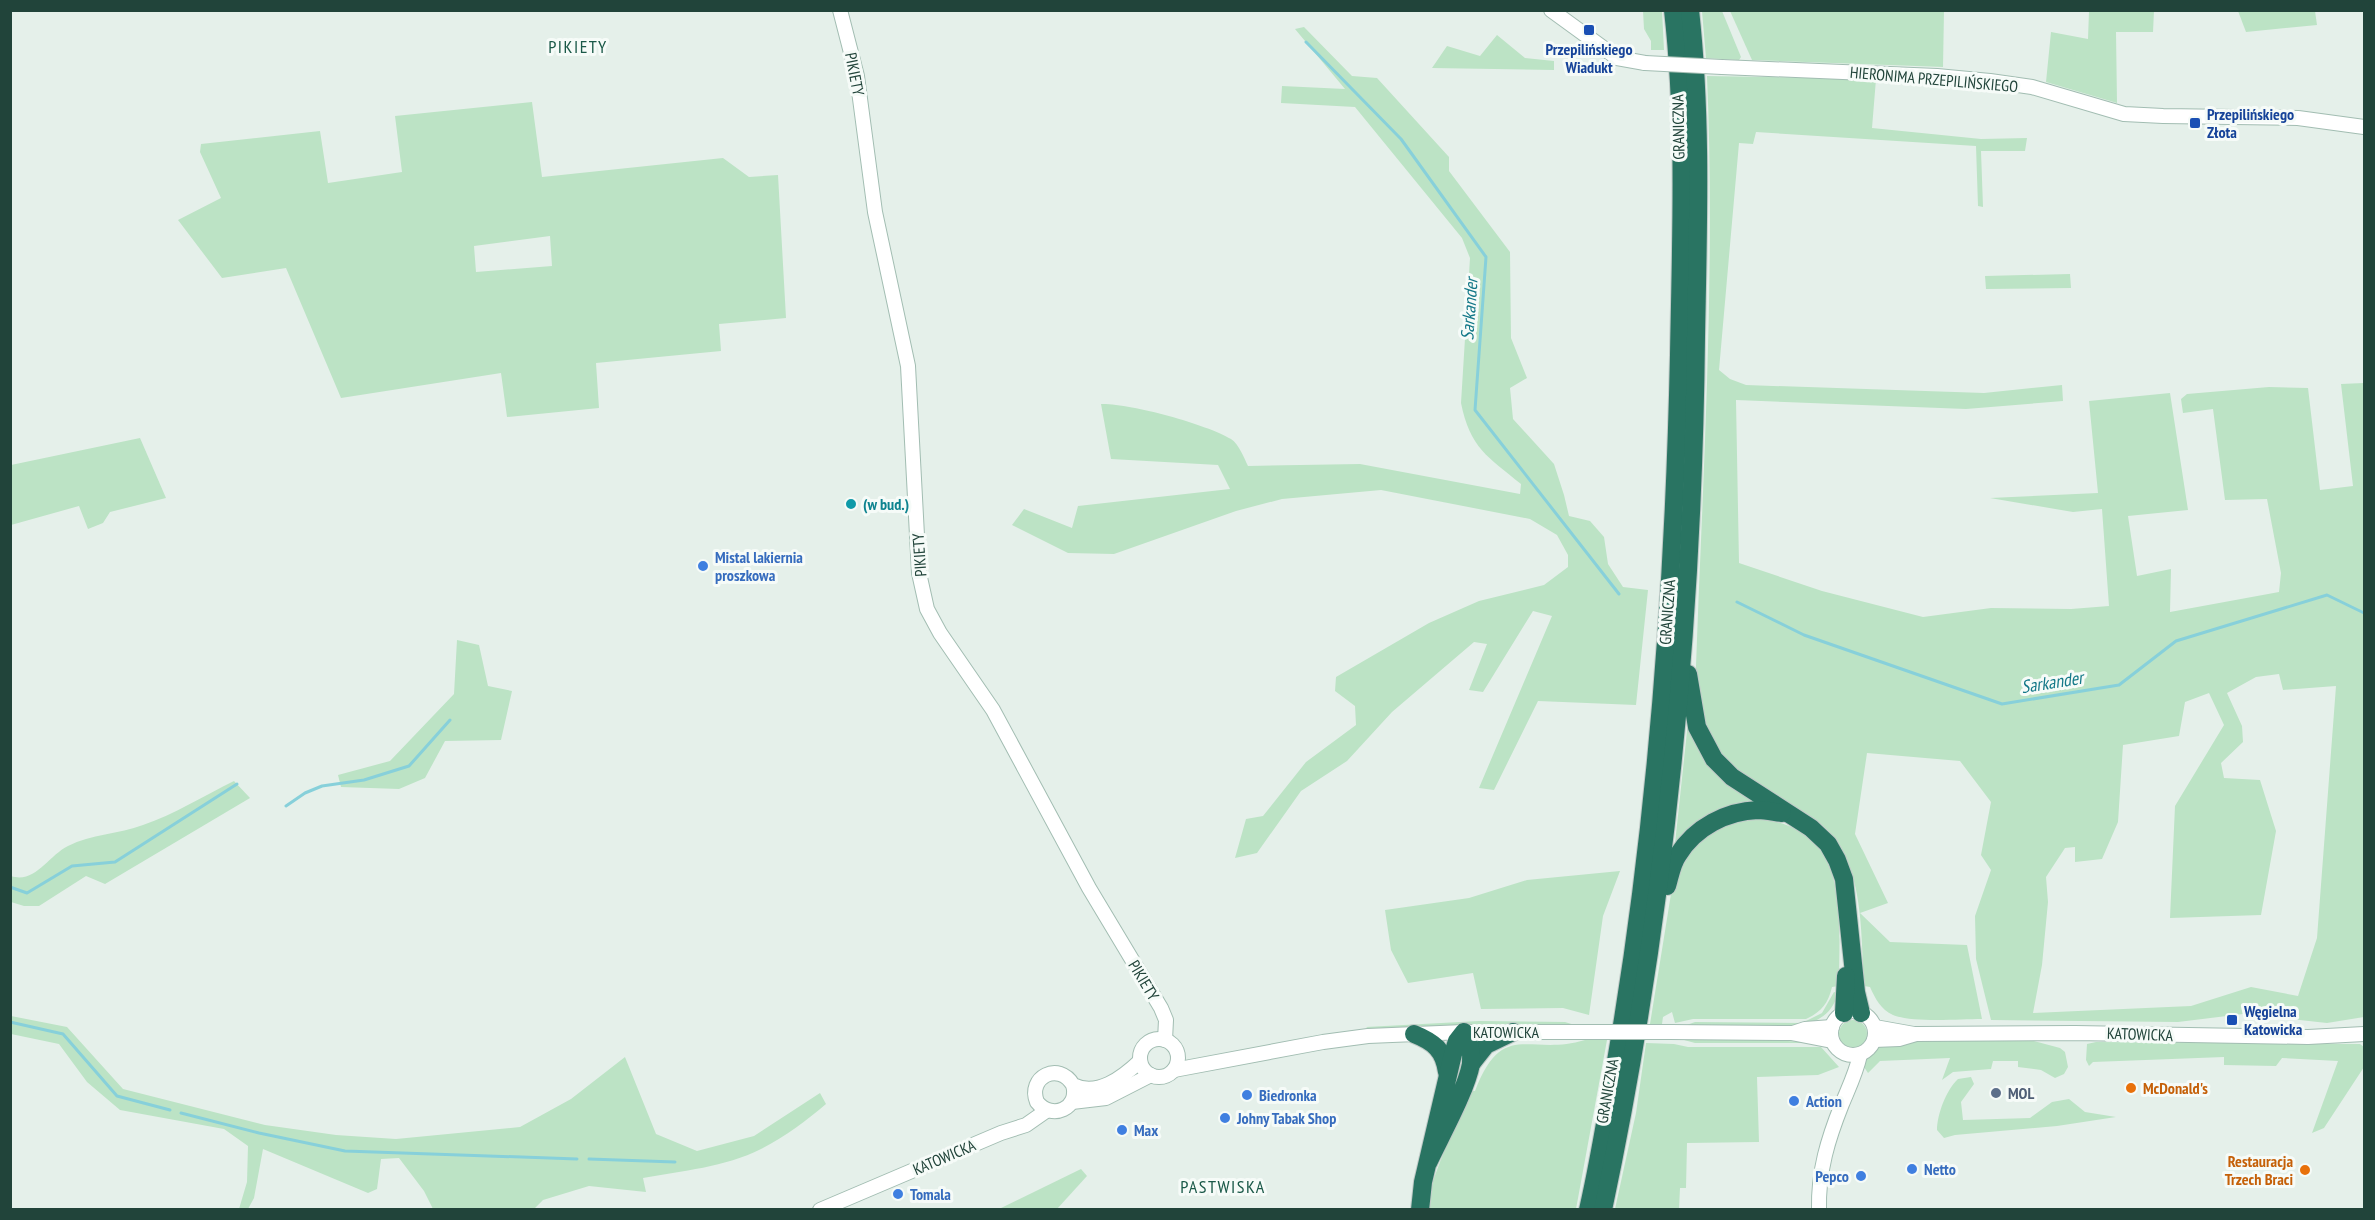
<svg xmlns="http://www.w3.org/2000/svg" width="2375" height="1220" viewBox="0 0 2375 1220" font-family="'PT Sans Narrow',sans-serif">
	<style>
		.green { fill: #bce3c5; fill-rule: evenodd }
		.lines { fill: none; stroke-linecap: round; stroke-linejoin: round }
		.stream { stroke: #87d0da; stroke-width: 3 }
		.secondary-casing { stroke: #a2bdb2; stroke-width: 16 }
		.highway-casing { stroke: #c1cbc8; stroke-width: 20 }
		.secondary { stroke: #fff; stroke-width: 14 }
		.highway { stroke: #297462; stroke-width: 18 }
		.secondary-bridge-casing { stroke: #a2bdb2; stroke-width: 16; stroke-linecap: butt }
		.secondary-bridge { stroke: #fff; stroke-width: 14 }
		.transit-dot { fill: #1a4fb4; stroke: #f6fbf8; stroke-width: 2 }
		.culture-dot { fill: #0f9aa8; stroke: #f6fbf8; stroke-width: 2 }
		.shop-dot { fill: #3f7fe0; stroke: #f6fbf8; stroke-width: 2 }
		.food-dot { fill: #e8710a; stroke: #f6fbf8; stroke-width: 2 }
		.service-dot { fill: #5c6f8a; stroke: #f6fbf8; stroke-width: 2 }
		.labels { text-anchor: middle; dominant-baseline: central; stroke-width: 6; stroke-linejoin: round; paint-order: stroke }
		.transit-label { font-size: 16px; font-weight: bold; fill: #164399; stroke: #f6fbf8; text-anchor: start }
		.street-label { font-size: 16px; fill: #21443a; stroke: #f6fbf8 }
		.culture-label { font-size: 16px; font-weight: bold; fill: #0d838f; stroke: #f6fbf8; text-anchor: start }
		.shop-label { font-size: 16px; font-weight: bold; fill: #366cbe; stroke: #f6fbf8; text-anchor: start }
		.food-label { font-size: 16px; font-weight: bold; fill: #c56008; stroke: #f6fbf8; text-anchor: start }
		.service-label { font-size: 16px; font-weight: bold; fill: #4e5e75; stroke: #f6fbf8; text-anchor: start }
		.neighbourhood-label { font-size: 18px; letter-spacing: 1.5px; fill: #1a5948; stroke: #f6fbf8 }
		.water-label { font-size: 18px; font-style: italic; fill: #137888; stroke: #f6fbf8 }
	</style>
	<rect width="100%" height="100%" fill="#e5f0ea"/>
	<g class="green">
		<path d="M1643,11H1662L1664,50H1651V41L1644,29Z"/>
		<path d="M1702,11H1722L1741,57L1739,60L1706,58Z"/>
		<path d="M1730,11H1944L1943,67L1752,60Z"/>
		<path d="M2089,11H2154L2153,32H2116L2117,103L2046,82L2051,32L2088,39Z"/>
		<path d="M2238,11H2315L2317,25L2246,32Z"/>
		<path d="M1304,27L1352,76L1377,78L1449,157V171L1510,252L1511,338L1527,378L1510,388L1513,419L1554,464L1564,495L1569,516L1590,521L1604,537L1608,564L1623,587L1648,590L1636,705L1538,701L1494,790L1479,788L1552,616L1533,611L1483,692L1469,690L1487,644L1474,642L1392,712L1347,761L1301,791L1257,853L1235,858L1246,819L1263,816L1306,762L1356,725L1355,706L1335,691L1336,677L1429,623L1479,601L1544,585L1568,567V555L1557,535L1530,519L1381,490L1282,499L1236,511L1114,554L1068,553L1012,525L1024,509L1072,528L1078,506L1230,489L1218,465L1111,459L1101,404C1129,403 1206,424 1231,439C1239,444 1244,458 1248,466L1360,464L1520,494L1521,484C1488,457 1470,448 1461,403L1470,258L1462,238L1355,107L1281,103L1282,86L1345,89L1295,29Z"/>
		<path d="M1497,35L1525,58L1554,61V70L1432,68L1447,46L1480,56Z"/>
		<path d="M1707,76L1876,79L1872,128L1981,139L2027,138L2025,151H1981L1983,207L1978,206L1976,146L1756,132L1753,144L1739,143L1719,370L1730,379L1746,385L1984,393L2062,385L2063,401L1966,409L1736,400L1739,563L1822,591L1923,617L1991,608L2071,609L2109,606L2102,509L2073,512L1990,498L2098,493L2089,401L2170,393L2188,510L2128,516L2137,576L2171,569L2170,612L2279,592L2281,573L2267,499L2225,500L2213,409L2183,413L2181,399L2187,394L2269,387L2308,388L2320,490L2353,486L2341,384L2364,383V1017L2327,1023L2243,1014L2178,1022L1991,1020L1976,959L1975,916L1991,870L1981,855L1991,802L1960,761L1867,753L1855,834L1888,903L1860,913L1890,942L1967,945L1982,1019C1959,1019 1913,1023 1893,1015C1881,1010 1875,998 1870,987L1864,986C1861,939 1864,884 1838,843C1812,801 1734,790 1710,741C1703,726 1700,708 1695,692C1702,487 1716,282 1707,76ZM2279,674L2283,690L2336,686L2317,938L2298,996L2251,987L2191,1006L2033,1013L2042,965L2048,902L2046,877L2065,848L2075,847V862L2102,859L2118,822L2123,745L2179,736L2185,702L2209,693L2224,725L2175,806L2170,918L2261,915L2276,831L2260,780L2224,778L2221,763L2243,742L2242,726L2227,693L2256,677Z"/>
		<path d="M532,102L542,177L723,158L749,177L778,175L786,318L719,324L721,351L596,363L599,408L507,417L501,373L341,398L286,268L222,278L178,220L221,198L200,152L201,144L320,131L328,183L402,172L395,116ZM550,236L552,266L476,272L474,246Z"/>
		<path d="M2070,274L2071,288L1986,289L1985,276Z"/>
		<path d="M140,438L166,498L110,512L103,523L88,529L79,506L11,525V465Z"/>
		<path d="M457,640L479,645L488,686L512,691L501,740L445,741L425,778L399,789L341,787L338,775L390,761L454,694Z"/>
		<path d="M1688,722L1758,805L1674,853Z"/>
		<path d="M234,781L250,798L105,884L86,876L39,906H24L11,902V876C35,884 48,856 68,846C91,834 119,834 143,825C173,815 205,795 234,781Z"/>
		<path d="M1747,818C1852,822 1839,909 1839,986L1832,987C1828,1004 1821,1012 1806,1019H1693L1675,1023L1672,1012L1663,1017L1662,1024H1650L1671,894C1686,850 1703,831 1747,818Z"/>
		<path d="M1620,871L1603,916L1589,1015L1563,1008L1481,1009L1473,973L1408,983L1391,950L1385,910L1469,898L1527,880Z"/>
		<path d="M1834,992L1838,993C1832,1015 1818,1021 1798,1027L1684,1026L1695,1022L1802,1023L1822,1013Z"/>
		<path d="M11,1016L67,1027L123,1089L265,1125L336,1135L396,1139L520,1127L571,1099L625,1057L656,1134L697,1151L754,1136L820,1093L826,1104C806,1121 785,1137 761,1149C725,1167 682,1171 643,1178L646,1192L589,1186L543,1200L534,1209H433L424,1191L399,1158L381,1159L377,1189L368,1193L263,1149L254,1198L248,1209H239L247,1182L248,1146L224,1129L120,1110L87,1082L59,1044L11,1034Z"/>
		<circle cx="1853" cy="1034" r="14"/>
		<path d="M1479,1021L1565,1022L1578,1026L1370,1030L1366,1027Z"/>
		<path d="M1685,1038L1773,1040L1815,1043H1695L1684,1040Z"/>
		<path d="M1585,1040H1607L1576,1209L1427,1210L1431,1186L1467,1090L1475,1091C1503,1018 1529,1057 1585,1040Z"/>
		<path d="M2030,1040L2060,1048L2065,1052L2068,1067L2064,1074L2055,1078L2041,1070L2018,1067V1061H1993L1991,1069L1953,1072L1942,1080L1950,1058L1880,1061L1868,1073L1862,1064L1881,1045L1916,1041Z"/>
		<path d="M2096,1042L2360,1044L2364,1047V1067L2324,1128L2312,1133L2338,1061L2282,1058L2276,1066L2224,1065V1057L2093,1062L2089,1066L2086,1060L2087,1044Z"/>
		<path d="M1646,1043L1674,1044L1688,1047H1821L1839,1067L1818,1075L1757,1077L1759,1142L1687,1143L1686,1188H1680L1679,1209H1615L1636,1113Z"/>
		<path d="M1971,1077L1974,1084L1961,1102L1963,1120L2030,1118L2052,1102L2069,1099L2085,1112L2116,1117L2057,1126L1955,1135L1944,1138L1937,1130C1937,1115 1946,1090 1958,1079Z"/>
		<path d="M1081,1169L1087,1176L1057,1209H999Z"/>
	</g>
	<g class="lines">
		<g class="stream">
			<path d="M1306,42L1401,139L1486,257L1475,410L1619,594"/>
			<path d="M1737,602L1804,635L2002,704L2119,685L2176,641L2327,595L2364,613"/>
			<path d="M286,806L305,793L322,786L364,780L409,766L450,720"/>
			<path d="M10,887L27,893L72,866L115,862L237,784"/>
			<path d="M10,1022L63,1034L117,1096L170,1110"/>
			<path d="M181,1113L259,1133L345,1151L577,1159"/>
			<path d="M589,1159L675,1162"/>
		</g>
		<defs>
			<g id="secondary">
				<path d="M840,10L857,76L875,212L908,366L919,573L927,609L940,633L993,710L1089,888L1161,1008L1166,1020L1165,1040"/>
				<path d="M1551,10L1617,58L1645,63"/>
				<path d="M1722,67L1937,76L1990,81L2032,87L2124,114L2163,116L2298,118L2364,127"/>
				<circle cx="1853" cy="1033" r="22"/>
				<path d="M1875,1027L1914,1034"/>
				<path d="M1671,1032L1791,1033L1832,1041"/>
				<path d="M1793,1033L1805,1029L1832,1027"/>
				<circle cx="1159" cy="1058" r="19"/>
				<path d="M1874,1040L1899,1039L1916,1034L2075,1033L2308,1037L2364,1034"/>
				<path d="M1174,1070L1323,1042L1368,1036L1464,1032H1586"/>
				<path d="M1073,1085C1080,1108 1052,1121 1037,1102C1027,1077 1059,1061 1073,1085C1097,1097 1122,1078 1140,1061"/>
				<path d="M1072,1102L1106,1098L1151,1075"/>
				<path d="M820,1210L1001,1133L1026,1125L1046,1111"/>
				<path d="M1819,1210C1818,1171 1828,1139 1842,1104C1849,1087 1856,1073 1860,1055"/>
			</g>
			<g id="highway">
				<path d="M1688,674L1697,727L1714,759L1732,777L1811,828L1828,844L1837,860L1844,879L1856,992L1861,1013"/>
				<path d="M1667,886C1670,876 1672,863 1678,855C1695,827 1727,811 1758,810C1766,810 1774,812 1782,813"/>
				<path d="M1844,1013L1846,976"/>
				<path d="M1414,1034C1434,1042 1444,1050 1447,1072"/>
				<path d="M1471,1064L1486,1045L1513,1032"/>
				<path d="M1420,1210L1423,1182L1453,1054L1457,1041L1464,1032C1469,1041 1472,1053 1471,1064C1466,1091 1440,1137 1428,1163"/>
				<path d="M1588,1210C1600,1158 1608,1106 1617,1055C1657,823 1674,590 1679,355C1681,241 1686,125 1673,10"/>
				<path d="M1603,1210C1664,922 1693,631 1696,337C1698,228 1702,119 1690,10"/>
			</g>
		</defs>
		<use href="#secondary" class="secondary-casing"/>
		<use href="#highway" class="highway-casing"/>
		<use href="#secondary" class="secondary"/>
		<use href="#highway" class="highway"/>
		<defs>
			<g id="secondary-bridge">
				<path d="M1645,63L1722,67"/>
				<path d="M1586,1032H1671"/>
			</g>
		</defs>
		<use href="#secondary-bridge" class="secondary-bridge-casing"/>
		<use href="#secondary-bridge" class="secondary-bridge"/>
	</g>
	<g class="transit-dot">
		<rect x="1583" y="24" width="12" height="12" rx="3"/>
		<rect x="2189" y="117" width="12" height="12" rx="3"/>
		<rect x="2226" y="1014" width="12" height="12" rx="3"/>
	</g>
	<circle class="culture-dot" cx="851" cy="504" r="6"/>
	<g class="shop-dot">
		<circle cx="703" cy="566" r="6"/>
		<circle cx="1247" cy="1095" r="6"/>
		<circle cx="1794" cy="1101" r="6"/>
		<circle cx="1225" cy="1118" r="6"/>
		<circle cx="1122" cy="1130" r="6"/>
		<circle cx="1912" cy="1169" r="6"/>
		<circle cx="1861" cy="1176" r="6"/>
		<circle cx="898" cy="1194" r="6"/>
	</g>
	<g class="food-dot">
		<circle cx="2131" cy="1088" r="6"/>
		<circle cx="2305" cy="1170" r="6"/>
	</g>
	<circle class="service-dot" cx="1996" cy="1093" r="6"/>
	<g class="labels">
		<g class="transit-label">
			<text x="1589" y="49" text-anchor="middle">Przepilińskiego<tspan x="1589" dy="18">Wiadukt</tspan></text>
			<text x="2207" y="114">Przepilińskiego<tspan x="2207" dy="18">Złota</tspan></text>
			<text x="2244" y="1011">Węgielna<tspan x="2244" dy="18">Katowicka</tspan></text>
		</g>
		<g class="street-label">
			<text transform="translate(855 74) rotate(79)">PIKIETY</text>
			<text transform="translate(1934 79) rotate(5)">HIERONIMA PRZEPILIŃSKIEGO</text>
			<text transform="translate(1678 127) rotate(-91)">GRANICZNA</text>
			<text transform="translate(919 555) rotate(-94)">PIKIETY</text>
			<text transform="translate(1667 612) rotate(-86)">GRANICZNA</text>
			<text transform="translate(1144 980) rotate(59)">PIKIETY</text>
			<text x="1506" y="1032">KATOWICKA</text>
			<text transform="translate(2140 1034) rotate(2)">KATOWICKA</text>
			<text transform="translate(1607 1091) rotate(-80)">GRANICZNA</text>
			<text transform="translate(944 1157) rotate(-23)">KATOWICKA</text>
		</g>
		<g class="culture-label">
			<text x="863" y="504">(w bud.)</text>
		</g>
		<g class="shop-label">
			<text x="715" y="557">Mistal lakiernia<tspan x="715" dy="18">proszkowa</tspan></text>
			<text x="1259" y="1095">Biedronka</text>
			<text x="1806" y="1101">Action</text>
			<text x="1237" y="1118">Johny Tabak Shop</text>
			<text x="1134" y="1130">Max</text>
			<text x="1924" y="1169">Netto</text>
			<text x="1849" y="1176" text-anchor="end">Pepco</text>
			<text x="910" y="1194">Tomala</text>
		</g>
		<g class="food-label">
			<text x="2143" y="1088">McDonald's</text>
			<text x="2293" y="1161" text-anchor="end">Restauracja<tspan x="2293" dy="18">Trzech Braci</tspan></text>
		</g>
		<g class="service-label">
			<text x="2008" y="1093">MOL</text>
		</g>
		<g class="neighbourhood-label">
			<text x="578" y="46">PIKIETY</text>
			<text x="1223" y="1186">PASTWISKA</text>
		</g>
		<g class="water-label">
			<text transform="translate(1469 309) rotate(-86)">Sarkander</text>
			<text transform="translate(2052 682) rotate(-9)">Sarkander</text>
		</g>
	</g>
	<rect width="2375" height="1220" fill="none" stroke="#21443a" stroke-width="24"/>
</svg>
